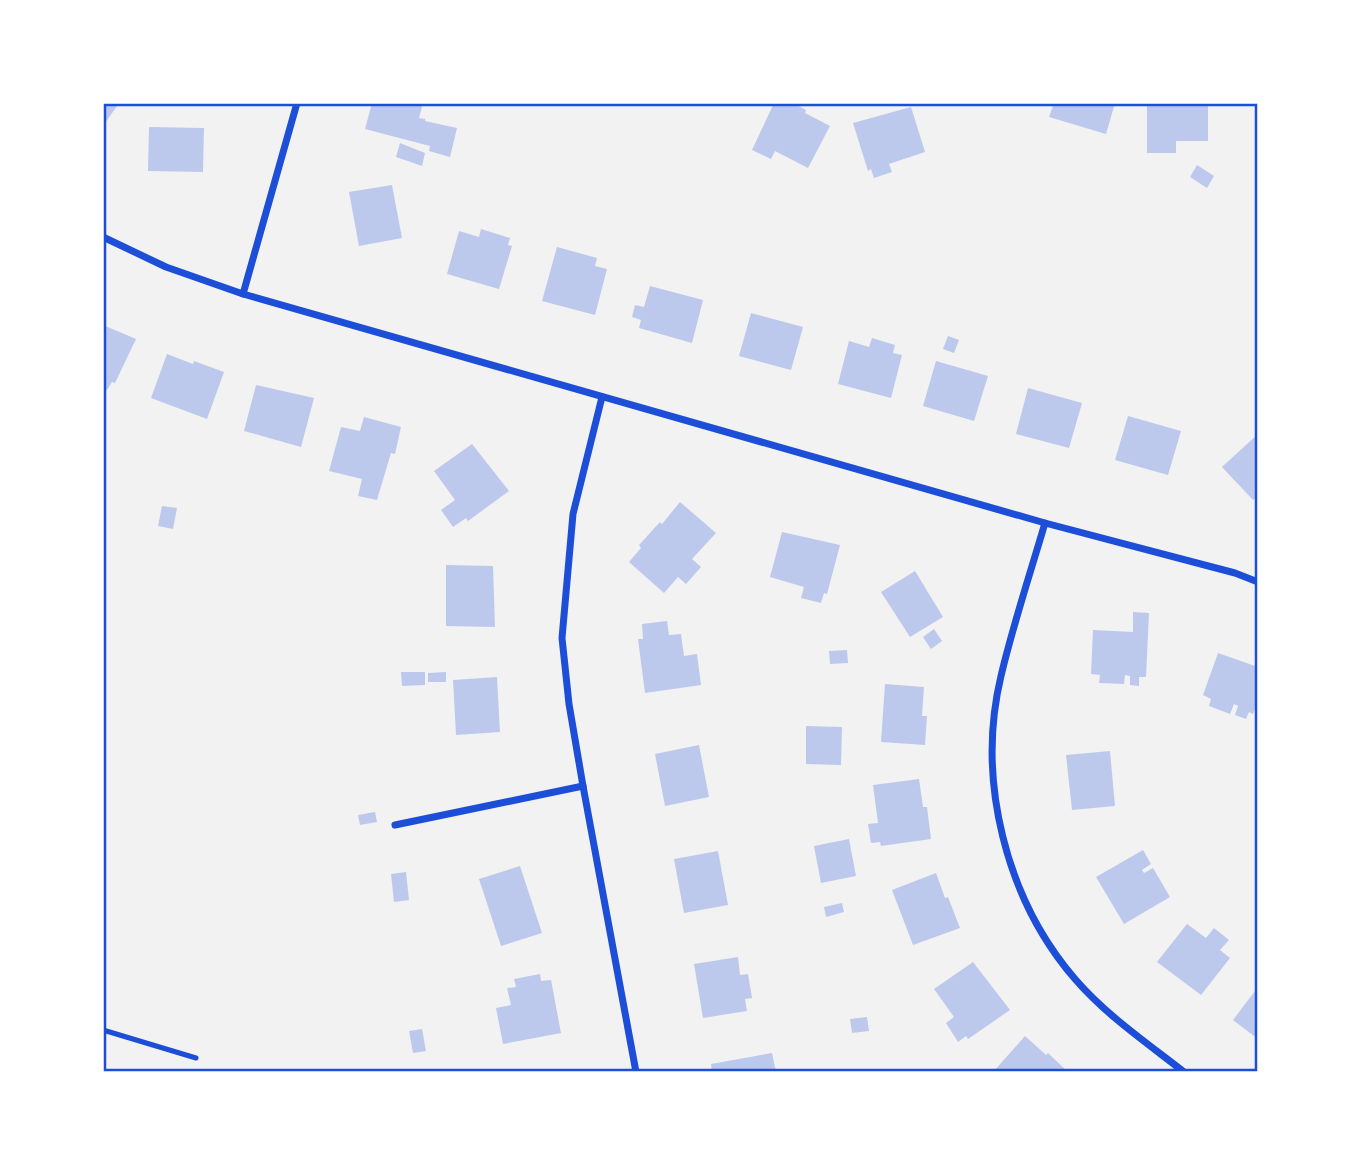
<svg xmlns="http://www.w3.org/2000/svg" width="1361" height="1175" viewBox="0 0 1361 1175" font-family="'Public Sans',sans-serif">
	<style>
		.building { fill: #bdc9ec }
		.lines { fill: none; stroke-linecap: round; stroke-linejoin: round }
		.service { stroke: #1d4ed8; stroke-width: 5 }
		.minor { stroke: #1d4ed8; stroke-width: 7 }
		.neatline { fill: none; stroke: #1d4ed8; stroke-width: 2.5 }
	</style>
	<rect width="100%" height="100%" fill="#f2f2f2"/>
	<g class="building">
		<path d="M103,103H113L117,106L103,126Z"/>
		<path d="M372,103H423L419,118L425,119V121L457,128L450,157L429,151L430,146L365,129Z"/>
		<path d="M774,103H793L806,110L805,113L830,126L808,168L775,151L771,159L752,150Z"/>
		<path d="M1054,103H1115L1106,134L1049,117Z"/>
		<path d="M1147,103H1208V141H1176V153H1147Z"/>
		<path d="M911,107L925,152L889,164L892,172L874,178L871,169L868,171L853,123Z"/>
		<path d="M149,127L204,128L203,172L148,171Z"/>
		<path d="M400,143L425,153L422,166L396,157Z"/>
		<path d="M1197,165L1214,176L1207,188L1190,177Z"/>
		<path d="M392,185L402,238L359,246L349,192Z"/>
		<path d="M481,229L510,238L508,245L512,246L499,289L447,274L459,231L479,237Z"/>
		<path d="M557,247L597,258L595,266L607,269L595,315L542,301Z"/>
		<path d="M650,286L703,300L692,343L639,328L641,320L632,317L635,305L644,307Z"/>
		<path d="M751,313L803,327L791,370L739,356Z"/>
		<path d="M103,325L136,339L115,383L112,382L107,390L103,388Z"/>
		<path d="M948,336L959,340L954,353L943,349Z"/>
		<path d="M872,338L895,345L893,353L902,355L891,398L838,384L849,341L869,347Z"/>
		<path d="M167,354L193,364L194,361L224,372L207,419L151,398Z"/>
		<path d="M936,361L988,376L974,421L923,406Z"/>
		<path d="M256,385L314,398L301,447L244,431Z"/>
		<path d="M1028,388L1082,403L1069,448L1016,434Z"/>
		<path d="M1128,416L1181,431L1168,475L1115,460Z"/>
		<path d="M364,417L401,427L395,454L391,453L377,500L358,496L362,479L329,471L341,427L360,431Z"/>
		<path d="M1258,434V495L1253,500L1222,467Z"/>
		<path d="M472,444L509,491L468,521L466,518L453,527L441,510L455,500L434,471Z"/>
		<path d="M680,502L716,533L692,559L701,567L686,584L678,577L664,593L629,562L641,548L639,545L660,522L662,524Z"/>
		<path d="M162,506L177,508L173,529L158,526Z"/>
		<path d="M782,532L840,545L827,594L824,593L821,603L801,598L804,587L770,577Z"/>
		<path d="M446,565L493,566L495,627L446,626Z"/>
		<path d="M915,571L943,617L910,637L881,592Z"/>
		<path d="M1133,612L1149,613L1146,677H1139V686L1130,685V676L1125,675L1124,684L1099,683L1100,675L1091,674L1093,630L1133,632Z"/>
		<path d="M667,621L669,635L681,634L684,656L697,654L701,685L645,693L638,639H643L642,624Z"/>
		<path d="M934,629L942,641L931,649L923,637Z"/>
		<path d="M847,650L848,663L830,664L829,651Z"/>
		<path d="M1218,653L1258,667V702L1253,714L1249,712L1246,719L1235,715L1238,706L1234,704L1230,714L1209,706L1211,699L1203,695Z"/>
		<path d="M401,672H425V685L402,686Z"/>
		<path d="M446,672V682H428V673Z"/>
		<path d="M497,677L500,732L456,735L453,680Z"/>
		<path d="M885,684L924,687L922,716H927L925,745L881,742Z"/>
		<path d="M806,726L842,727L841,765L806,764Z"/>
		<path d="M699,745L709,797L665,806L655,754Z"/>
		<path d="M1110,751L1115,806L1072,810L1066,755Z"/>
		<path d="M919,779L923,807H927L931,839L881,846L880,842L871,843L868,824L878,823L873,785Z"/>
		<path d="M375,812L377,822L360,825L358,815Z"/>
		<path d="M849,839L856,876L821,883L814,846Z"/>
		<path d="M1143,850L1151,864L1142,870L1144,873L1153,868L1170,897L1124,924L1096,877Z"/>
		<path d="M718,851L728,905L684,913L674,859Z"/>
		<path d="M520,866L542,933L501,946L479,879Z"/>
		<path d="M406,872L409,900L394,902L391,874Z"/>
		<path d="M936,873L945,898L948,897L960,928L913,945L892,890Z"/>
		<path d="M842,903L844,912L826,917L824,907Z"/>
		<path d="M1187,924L1206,938L1214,928L1229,940L1220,950L1230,958L1201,995L1157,962Z"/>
		<path d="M738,957L740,975L748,974L752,998L745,999L747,1011L703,1018L694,964Z"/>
		<path d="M973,962L1010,1010L968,1039L966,1036L958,1042L946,1023L954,1017L934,989Z"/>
		<path d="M540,974L541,981L551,980L561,1033L503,1044L496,1008L511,1005L507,988L516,987L514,979Z"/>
		<path d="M1258,987V1039L1233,1020Z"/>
		<path d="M867,1017L869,1031L852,1033L850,1019Z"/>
		<path d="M422,1029L426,1051L413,1053L409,1031Z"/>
		<path d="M1025,1036L1046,1055L1048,1053L1068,1072H993Z"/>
		<path d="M772,1053L776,1072H712L711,1064Z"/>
	</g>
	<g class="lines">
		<path class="service" d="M103,1030L196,1058"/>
		<g class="minor">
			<path d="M103,237L166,267L243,294L1045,523L1235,573L1258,582"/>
			<path d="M243,294L297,103"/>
			<path d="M602,397L573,514L562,638L569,704L583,786L636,1072"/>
			<path d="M1045,523C1030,574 1013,625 1001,676C976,780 1006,899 1075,979C1106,1015 1147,1043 1184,1072"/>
			<path d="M395,825L583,786"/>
		</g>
	</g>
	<rect width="1361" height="1175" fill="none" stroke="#ffffff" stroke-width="210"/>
	<rect x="105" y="105" width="1151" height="965" class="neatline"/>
</svg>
